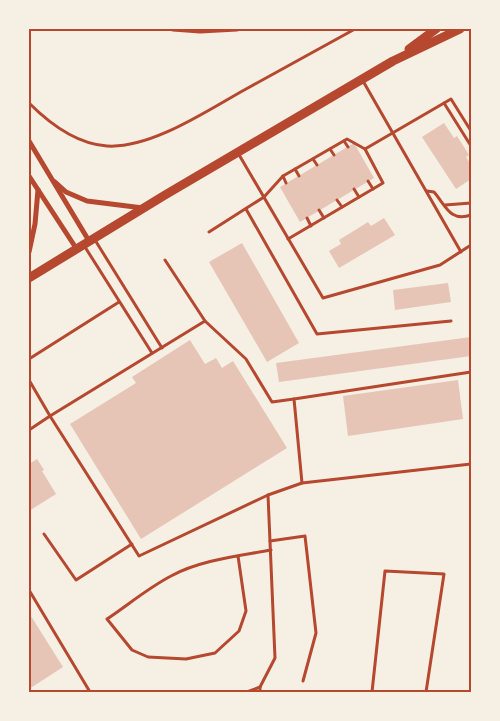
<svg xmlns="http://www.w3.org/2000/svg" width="500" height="721" viewBox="0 0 500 721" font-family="Literata,serif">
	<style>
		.building { fill: #e6c5b7 }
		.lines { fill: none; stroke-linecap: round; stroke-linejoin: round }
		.service { stroke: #b5482f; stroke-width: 3 }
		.minor { stroke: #b5482f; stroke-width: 5 }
		.primary { stroke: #b5482f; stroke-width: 9 }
		.neatline { fill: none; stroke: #b5482f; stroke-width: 2 }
	</style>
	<rect width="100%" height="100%" fill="#f6efe4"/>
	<g class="building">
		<path d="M444,123L454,138L457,136L469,155L466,157L471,165V179L456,189L422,137Z"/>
		<path d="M354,143L374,178L300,222L280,187Z"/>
		<path d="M384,218L395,235L339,268L329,251L341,244L339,240L368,222L371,226Z"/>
		<path d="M242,243L299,343L267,362L209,262Z"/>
		<path d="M448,283L451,302L395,310L393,290Z"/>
		<path d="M471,337V356L279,382L276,363Z"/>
		<path d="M190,340L205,364L216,358L222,368L233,361L287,448L141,539L70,424L136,383L132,377Z"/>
		<path d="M458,380L463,419L348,436L343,396Z"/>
		<path d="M37,459L44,470L42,471L56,494L29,511V464Z"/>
		<path d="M29,613L63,667L29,689Z"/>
	</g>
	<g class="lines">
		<g class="service">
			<path d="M363,81L461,252"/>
			<path d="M29,103C50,124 76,144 107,146C151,149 208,110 246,89C282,69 319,49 355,29"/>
			<path d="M444,103L471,146"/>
			<path d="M344,141L348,147"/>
			<path d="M330,149L334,155"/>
			<path d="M365,149L451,99L471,131"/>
			<path d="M238,153L323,298L440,265L471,245"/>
			<path d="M313,159L317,165"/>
			<path d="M295,169L299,176"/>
			<path d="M283,176L286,183"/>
			<path d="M368,181L373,189"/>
			<path d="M354,189L359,197"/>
			<path d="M427,191L434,192C446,206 450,222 471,215"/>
			<path d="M337,200L342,207"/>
			<path d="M445,205L471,203"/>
			<path d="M246,209L317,334L451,321"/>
			<path d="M319,210L324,218"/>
			<path d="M307,218L311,226"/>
			<path d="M209,232L264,197L283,176L347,139L365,149L383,183L288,239"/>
			<path d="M95,240L162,348"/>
			<path d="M85,247L152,353"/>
			<path d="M165,260L205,321L246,359L272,402L294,399"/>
			<path d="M205,321L50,416L139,556L268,495"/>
			<path d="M29,359L119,302"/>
			<path d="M29,380L50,416L29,430"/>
			<path d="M302,483L294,399L471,372"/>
			<path d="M44,534L76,580L132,544"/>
			<path d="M270,541L305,536L316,633L303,681"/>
			<path d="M238,556L246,611L239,631L215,653L186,659L148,657L132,650L107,619C128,605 148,588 171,576C200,560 239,556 271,550"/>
			<path d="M29,590L90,692"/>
			<path d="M247,692L260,687L275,658L268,495L302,483L471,464"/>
			<path d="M260,692V687"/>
			<path d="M372,692L385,571L444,574L426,692"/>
		</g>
		<g class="minor">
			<path d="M173,29L200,31L237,29"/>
			<path d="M29,141L89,241"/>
			<path d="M29,176L76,248"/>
			<path d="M55,182L66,192L87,201L143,208"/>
			<path d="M29,252L35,224L38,190"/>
		</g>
		<g class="primary">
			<path d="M409,49L436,29"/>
			<path d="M29,278L165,195L393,61L460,29"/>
		</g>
	</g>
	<rect width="500" height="721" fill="none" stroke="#f6efe4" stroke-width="60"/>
	<rect x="30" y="30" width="440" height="661" class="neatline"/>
</svg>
